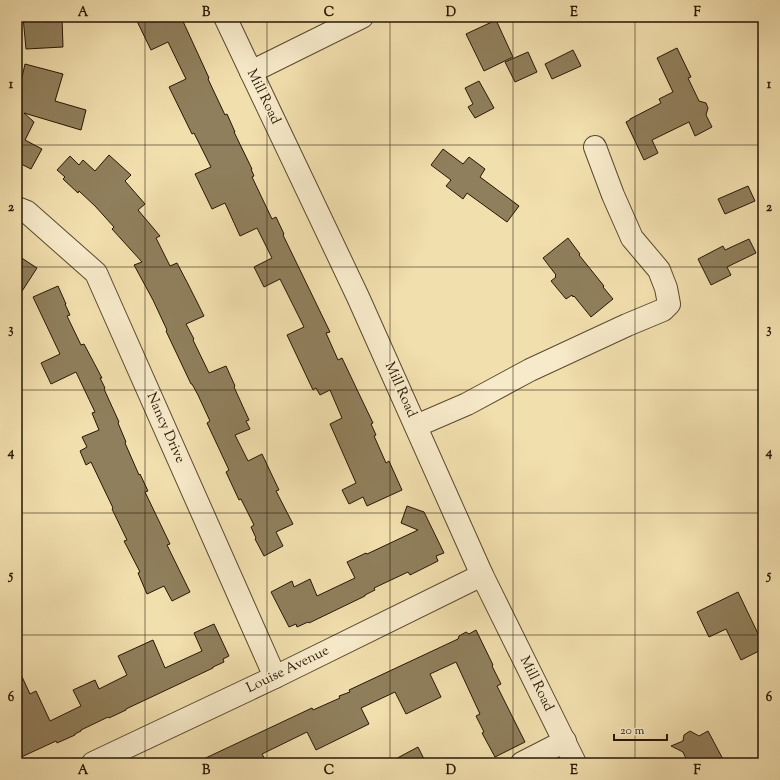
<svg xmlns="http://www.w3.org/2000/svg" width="780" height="780" viewBox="0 0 780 780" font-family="'Sorts Mill Goudy',serif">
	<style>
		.building { fill: #907f5c; stroke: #261703 }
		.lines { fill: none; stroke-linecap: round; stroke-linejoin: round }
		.minor-casing { stroke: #59492e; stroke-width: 24 }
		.minor { stroke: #f7eaca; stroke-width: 22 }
		.grid { fill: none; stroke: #261703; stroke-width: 1; stroke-opacity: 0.55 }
		.labels { text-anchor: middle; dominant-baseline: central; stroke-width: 3.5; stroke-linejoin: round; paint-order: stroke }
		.street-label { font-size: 14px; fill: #261703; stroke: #f7eaca }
		.neatline { fill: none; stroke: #261703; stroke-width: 1.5 }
		.grid-label { font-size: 13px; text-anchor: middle; font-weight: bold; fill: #261703 }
	</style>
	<rect width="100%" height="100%" fill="#f2dfae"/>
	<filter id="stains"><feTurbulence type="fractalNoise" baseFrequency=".005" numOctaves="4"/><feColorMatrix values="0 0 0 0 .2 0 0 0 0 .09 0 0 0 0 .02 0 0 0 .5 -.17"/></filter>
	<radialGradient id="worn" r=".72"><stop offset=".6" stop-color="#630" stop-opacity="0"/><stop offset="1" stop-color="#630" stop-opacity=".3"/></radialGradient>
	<g class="building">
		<path d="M23,17H62L63,47L26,49Z"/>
		<path d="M135,17H181L209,78L208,79L225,115L227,114L235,132H234L252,169H251L254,176L252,177L272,219L276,217L284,234L283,235L330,332L326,333L338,360L342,358L361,398L373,423L371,424L376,435L374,436L386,463L389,461L402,490L367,506L363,497L349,504L342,490L356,483L330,424L342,418L330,390L320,395L316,388L313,390L287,335L304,327L280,279L264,287L254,267L272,258L257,228L240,236L225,203L212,209L195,174L211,167L194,133L192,134L169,87L186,79L168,42L151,50Z"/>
		<path d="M496,20L513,57L484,71L466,34Z"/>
		<path d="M677,48L691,77L688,78L699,101L706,103L708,108L706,115L712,127L695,136L689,122L652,140L658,153L644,160L626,122L630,120V119L661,103L659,99L673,92L657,58Z"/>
		<path d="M573,50L581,66L552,79L545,64Z"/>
		<path d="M528,52L537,72L515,82L505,62Z"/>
		<path d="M25,64L63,74L55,101L86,110L81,130L24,113L34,122L25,140L42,149L31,169L17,162V90L19,82H21Z"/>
		<path d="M479,81L494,108L475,118L468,107L473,104L465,88Z"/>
		<path d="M443,149L463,164L469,157L485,169L480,177L519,206L507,222L467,193L463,199L446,186L451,180L431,165Z"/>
		<path d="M109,155L131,175L125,181L145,204L138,210L160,236L156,238L170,266L177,263L188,284L204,316L186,324L194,339L193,340L209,373L226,366L235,386L234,387L249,420L246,421L250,429L235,435L248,461L262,454L279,490L276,491L293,524L276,532L283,546L264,556L255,539L256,538L251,527L254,525L241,499L239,500L226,472L229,470L207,423L210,421L198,395L192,384H191L183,367L166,331L167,330L153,300L134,265L142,262L112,229L114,227L95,206L79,191L78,193L63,179L65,177L57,170L70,156L79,165L83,160L95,171Z"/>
		<path d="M748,186L755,201L725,214L718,199Z"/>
		<path d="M568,238L580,254L579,255L604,286L603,287L613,299L591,317L574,296L573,297L572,295L566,299L551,281L556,277L555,276L556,275L543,258Z"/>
		<path d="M749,239L756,253L727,267L731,275L711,285L698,259L723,246L725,250Z"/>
		<path d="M17,255L37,268L17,299Z"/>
		<path d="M58,286L66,304H65L70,315L67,316L81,345L84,344L102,378H100L105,388L104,389L119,422L118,423L126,442L125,443L139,475L140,474L148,491L145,492L170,544L167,545L190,592L172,601L164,586L147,594L138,573L140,572L124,541L127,540L112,509L113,508L91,462L86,465L80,451L87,447L82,437L99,430L92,413L95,412L76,372L51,384L41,363L60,354L33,297Z"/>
		<path d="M407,506L424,512L444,553L436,556L438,561L410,575L408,572L374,588L375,590L365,595V596L309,623L308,622L297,627L296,624L289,627L271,592L292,581L294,587L310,579L317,596L355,578L347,562L366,553L367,554L418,530L401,523Z"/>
		<path d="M738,592L763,644V649L741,660L726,629L709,637L697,612Z"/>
		<path d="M214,624L229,656L223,659L224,662L213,667V668L126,709V710L109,718L108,717L81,730V731L75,734V735L57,743L56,741L17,759V666L30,694L36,691L50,721L81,706L73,690L95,680L99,689L127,675L118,656L153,640L165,668L202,651L194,633Z"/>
		<path d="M476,630L493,665L492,666L501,684L497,686L525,742L495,757L482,733L484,732L476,716L480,714L456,662L430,674L441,697L406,714L395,692L361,708L369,724L316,750L307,732L262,754L267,763H195L312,708L313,710L340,698L339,696L350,692L349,690L458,639L459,636L466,632L469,634Z"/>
		<path d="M690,731L699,736L708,731L725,763H688L683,752L671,746L683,741L684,735Z"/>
		<path d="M418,747L426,763H388Z"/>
	</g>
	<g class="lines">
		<defs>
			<g id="minor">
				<path d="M225,17L358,297L482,575L575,763"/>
				<path d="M251,72L362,17"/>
				<path d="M17,208L27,212L96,273L275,677"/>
				<path d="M416,426L467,404L530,370L627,325L663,310L669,304L666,288L659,270L632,238L613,195L595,147"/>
				<path d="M93,763L275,677L482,575"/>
				<path d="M522,763L565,741"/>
			</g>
		</defs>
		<use href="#minor" class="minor-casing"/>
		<use href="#minor" class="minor"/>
	</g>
	<path class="grid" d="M145,17V763M267,17V763M390,17V763M513,17V763M635,17V763M17,145H763M17,267H763M17,390H763M17,513H763M17,635H763"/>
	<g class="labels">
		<g class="street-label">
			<text transform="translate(263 97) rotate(64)">Mill Road</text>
			<text transform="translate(400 390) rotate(66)">Mill Road</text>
			<text transform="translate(165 428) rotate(66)">Nancy Drive</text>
			<text transform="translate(288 670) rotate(-26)">Louise Avenue</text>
			<text transform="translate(536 684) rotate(64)">Mill Road</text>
		</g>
	</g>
	<rect width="780" height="780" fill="none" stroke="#f2dfae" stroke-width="44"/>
	<path d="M614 734v6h53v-6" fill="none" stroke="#261703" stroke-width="2"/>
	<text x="620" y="734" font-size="12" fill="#261703" stroke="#f7eaca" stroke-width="3" paint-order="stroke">20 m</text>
	<rect x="22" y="22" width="736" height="736" class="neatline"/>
	<g class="grid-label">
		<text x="83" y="16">A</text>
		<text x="206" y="16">B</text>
		<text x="329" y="16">C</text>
		<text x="451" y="16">D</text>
		<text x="574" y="16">E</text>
		<text x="697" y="16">F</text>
		<text x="11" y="88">1</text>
		<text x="769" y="88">1</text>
		<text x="11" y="211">2</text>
		<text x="769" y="211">2</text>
		<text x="11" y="333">3</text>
		<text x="769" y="333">3</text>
		<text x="11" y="456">4</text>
		<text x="769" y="456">4</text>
		<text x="11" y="579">5</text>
		<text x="769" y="579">5</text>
		<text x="11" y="701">6</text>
		<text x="769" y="701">6</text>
		<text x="83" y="774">A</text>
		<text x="206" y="774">B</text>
		<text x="329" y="774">C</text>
		<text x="451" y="774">D</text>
		<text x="574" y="774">E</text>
		<text x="697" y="774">F</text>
	</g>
	<rect width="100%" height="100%" filter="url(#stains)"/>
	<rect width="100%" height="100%" fill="url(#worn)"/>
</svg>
